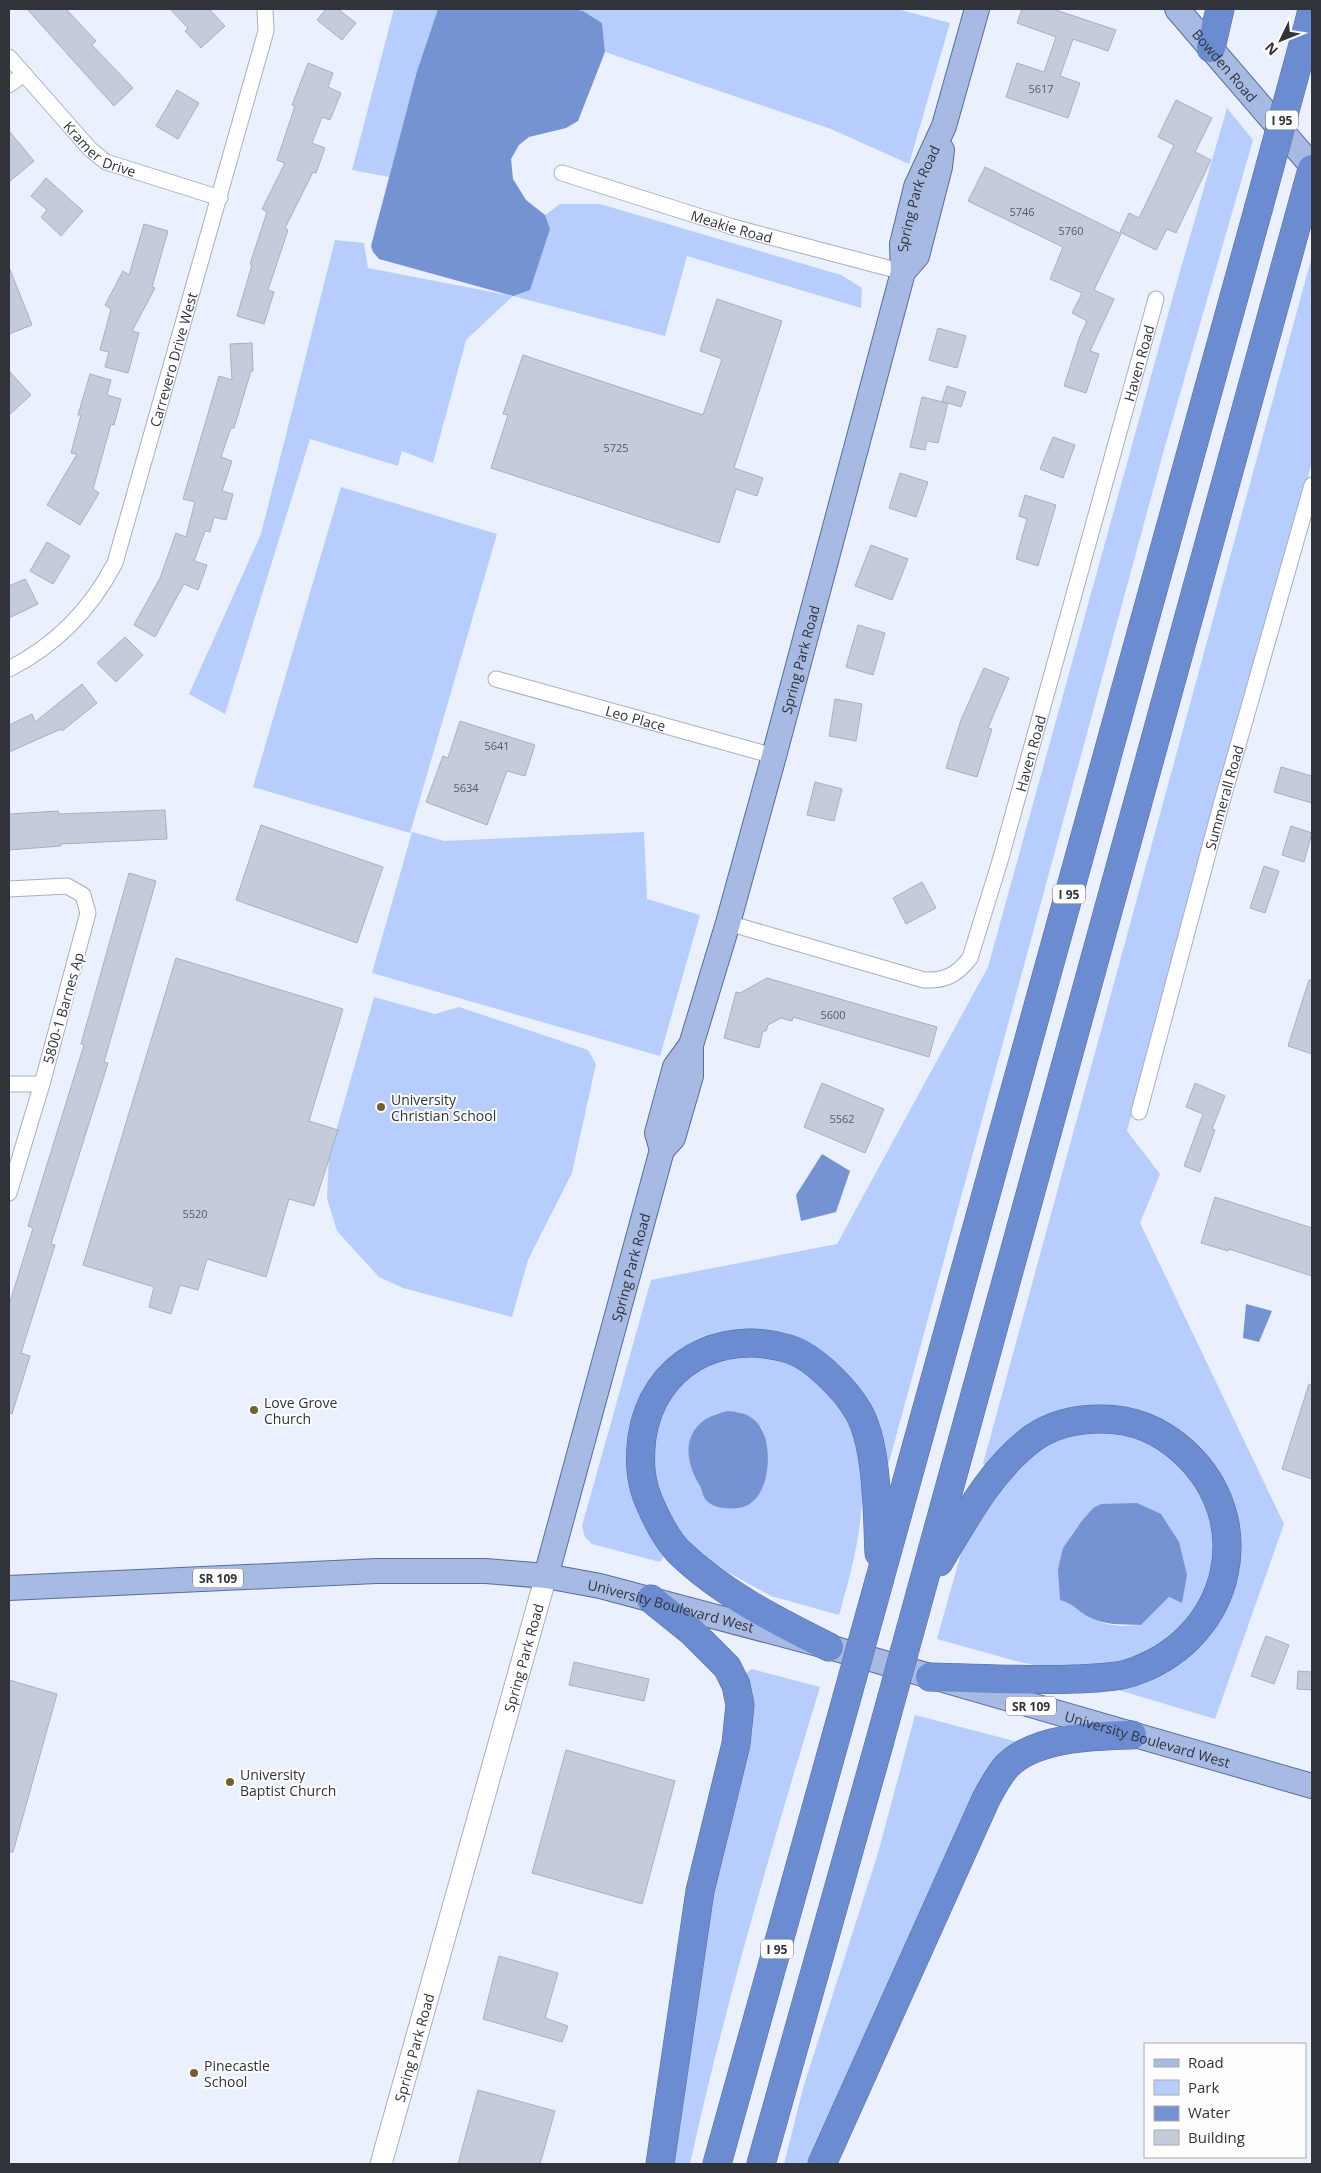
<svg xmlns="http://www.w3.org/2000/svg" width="1321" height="2173" viewBox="0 0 1321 2173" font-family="'Open Sans',sans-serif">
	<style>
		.green { fill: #b6cdfe; fill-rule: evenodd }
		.water { fill: #7592d2 }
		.building { fill: #c4ccdc; stroke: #a8afbf }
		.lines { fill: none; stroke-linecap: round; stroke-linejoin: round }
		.street-casing { stroke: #a7afbe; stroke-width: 17 }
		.secondary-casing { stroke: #a7afbe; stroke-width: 23 }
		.primary-casing { stroke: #576d9c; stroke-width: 26 }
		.highway-casing { stroke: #576d9c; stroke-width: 29 }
		.street { stroke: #fff; stroke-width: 15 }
		.secondary { stroke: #fff; stroke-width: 21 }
		.primary { stroke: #a7bae4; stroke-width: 24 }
		.highway { stroke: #6c8cd2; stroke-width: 28 }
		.highway-bridge-casing { stroke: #576d9c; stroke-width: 29; stroke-linecap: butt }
		.highway-bridge { stroke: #6c8cd2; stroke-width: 28 }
		.poi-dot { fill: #755f2f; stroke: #fdfdfd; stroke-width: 2 }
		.labels { text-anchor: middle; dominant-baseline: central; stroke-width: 4; stroke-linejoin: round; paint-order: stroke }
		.number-label { font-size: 11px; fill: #555962 }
		.shield { fill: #fdfdfd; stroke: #6e7074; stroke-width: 1 }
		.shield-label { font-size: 12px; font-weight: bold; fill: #303339 }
		.street-label { font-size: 14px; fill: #303339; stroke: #fdfdfd }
		.poi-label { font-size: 14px; fill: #303339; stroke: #fdfdfd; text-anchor: start }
	</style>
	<rect width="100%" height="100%" fill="#eaf0fd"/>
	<g class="green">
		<path d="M394,9H438L417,71L389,177L352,170Z"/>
		<path d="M573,9H897L950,23L909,164L831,129L605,52L602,23L583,11Z"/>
		<path d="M1227,108L1253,140L1165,446L888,1466L881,1467L861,1400L743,1331L640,1406L664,1556L660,1562L592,1544L585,1537L582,1526L651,1280L837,1244L988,967L1177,282Z"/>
		<path d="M560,204H600L841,275L862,288L861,308L687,256L665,336L513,296L466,340L433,463L402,451L398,466L310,439L225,714L189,694L261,534L335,240L364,243L368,268L513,296L550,229L545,215Z"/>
		<path d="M1312,256V462L1127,1131L1160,1174L1140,1223L1284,1524L1215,1719L1112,1688L1148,1678L1239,1547L1229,1493L1202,1450L1151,1418L1105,1408L991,1467L983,1464Z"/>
		<path d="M341,487L497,534L410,833L253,787Z"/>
		<path d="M412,832L444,841L644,832L647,899L700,915L660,1056L372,973Z"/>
		<path d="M374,997L435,1014L459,1007L588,1050L596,1064L572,1173L528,1260L512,1317L403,1288L379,1277L337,1231L327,1198L329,1156Z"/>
		<path d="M751,1355C762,1357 775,1358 785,1362C802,1368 813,1378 825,1390C884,1451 860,1542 839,1615L771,1596L715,1565L688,1542L669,1517L652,1482L653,1428L676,1386L713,1361ZM728,1412H738L762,1428C770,1456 770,1470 758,1495L704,1497L703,1490L715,1414Z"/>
		<path d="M1103,1430L1149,1441L1193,1476L1215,1526V1571L1188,1625L1145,1656L1109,1664L1039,1666L1012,1660L937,1639L965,1539L1016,1465L1063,1435ZM1093,1508L1182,1603L1169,1597L1141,1625C1132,1625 1122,1627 1113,1625C1096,1623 1083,1613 1069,1603L1070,1537Z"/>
		<path d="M752,1669L820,1687C772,1845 725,2004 690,2164H666L741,1677Z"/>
		<path d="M915,1715L1018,1742L815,2164H784L804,2085L878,1853Z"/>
	</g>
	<g class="water">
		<path d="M438,9H573L583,11L602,23L605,52L578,121L566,128L529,137L519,145L511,159L513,179L526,200L545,215L550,229L530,290L513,296L379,259L373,252L371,246L417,71Z"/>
		<path d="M822,1154L850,1171L836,1212L801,1221L796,1195Z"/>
		<path d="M1246,1304L1272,1311L1259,1342L1243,1338Z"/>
		<path d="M728,1411C737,1412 746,1413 753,1419C774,1434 772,1487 752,1502C744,1509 733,1509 723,1508C716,1507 707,1504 704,1497C702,1493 702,1490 700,1486C679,1452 686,1419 728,1411Z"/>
		<path d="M1137,1503L1161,1514L1179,1542L1187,1575L1182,1603L1169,1597L1141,1625C1122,1624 1105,1626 1087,1616C1077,1610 1072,1603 1060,1600L1058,1569L1063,1548L1081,1522L1093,1508L1101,1504Z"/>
	</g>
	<g class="building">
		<path d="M27,9H66L96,41L92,45L133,88L114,106Z"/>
		<path d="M170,9H209L225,26L201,48L185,31L188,28Z"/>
		<path d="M326,9H338L356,23L342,40L317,20Z"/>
		<path d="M1022,9H1053L1116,30L1108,51L1073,39L1060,76L1080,83L1068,118L1006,97L1017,63L1044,72L1056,37L1017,23Z"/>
		<path d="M308,63L333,73L328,87L341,93L330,120L322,117L312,143L325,148L316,173L313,172L285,228L288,230L268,290L274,292L264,324L237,316L252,265L250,264L267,212L262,209L285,163L277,160L295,106L292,105Z"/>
		<path d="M177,90L199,103L178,139L156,126Z"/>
		<path d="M1176,100L1212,118L1195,152L1211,160L1176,233L1167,229L1156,250L1120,232L1129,213L1139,218L1174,145L1158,137Z"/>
		<path d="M9,131L34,161L9,182Z"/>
		<path d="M985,167L1121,234L1094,290L1114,299L1090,351L1099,354L1086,393L1064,386L1080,336L1087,321L1072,313L1082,293L1050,279L1063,247L968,201Z"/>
		<path d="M46,178L83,211L61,236L41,217L47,210L31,196Z"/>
		<path d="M144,224L168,231L152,287L155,288L132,331L139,333L128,373L105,367L109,352L100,350L111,309L105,305L123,271L129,275Z"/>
		<path d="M9,267L32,325L9,334Z"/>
		<path d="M717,299L782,321L734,468L763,478L757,496L736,489L719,543L491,468L508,415L503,414L523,355L703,415L722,359L700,351Z"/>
		<path d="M938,328L966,336L957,368L929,360Z"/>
		<path d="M252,343L253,371H251L234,428H231L221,457L232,461L222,491L233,494L226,520L214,517L210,532L205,531L194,561L207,565L198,590L184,584L155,637L134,625L160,578L176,533L186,537L195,502L183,499L219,376L232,380L230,344Z"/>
		<path d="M9,371L31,395L9,415Z"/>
		<path d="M90,374L111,380L107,395L121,399L114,425L111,424L93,489L99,493L80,525L47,505L77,454L71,453L81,415H78Z"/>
		<path d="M947,386L966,392L961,407L948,403L938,443L927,441L925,450L910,447L922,397L947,403L942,402Z"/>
		<path d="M1053,437L1075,445L1063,478L1040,469Z"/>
		<path d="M900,473L928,482L916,517L889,508Z"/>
		<path d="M1025,495L1056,505L1038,566L1016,559L1027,519L1019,516Z"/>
		<path d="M47,542L70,556L53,584L30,571Z"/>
		<path d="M871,545L908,559L892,600L855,586Z"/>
		<path d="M25,579L38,604L9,618V586Z"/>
		<path d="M858,625L885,633L873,675L846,667Z"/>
		<path d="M125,637L143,655L116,682L97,663Z"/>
		<path d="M984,668L1009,678L988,728L992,729L977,777L946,768L961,720Z"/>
		<path d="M82,684L97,703L62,731L61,729L9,752V725L32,714L35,722Z"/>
		<path d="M835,699L862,704L856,741L829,736Z"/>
		<path d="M460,721L535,745L525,776L507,771L487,825L426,802L443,756L448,758Z"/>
		<path d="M1281,767L1312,776V803L1274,792Z"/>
		<path d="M815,782L842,789L834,821L807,815Z"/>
		<path d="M165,810L167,839L61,844V846L9,850V814L58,811L59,814Z"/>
		<path d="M261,825L383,867L357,943L236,900Z"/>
		<path d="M1291,826L1312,833L1304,862L1282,855Z"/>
		<path d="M1264,866L1279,871L1265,913L1250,908Z"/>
		<path d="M129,873L156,881L104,1062L108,1063L51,1244L55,1245L21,1353L30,1356L12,1414L9,1413V1305L33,1228L28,1226L84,1045L81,1044Z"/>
		<path d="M922,882L936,908L906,924L893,898Z"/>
		<path d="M176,958L343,1009L309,1121L338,1130L314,1206L289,1199L266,1277L207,1259L198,1290L180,1285L171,1314L149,1307L154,1287L83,1265Z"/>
		<path d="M767,978L937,1027L929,1057L793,1017L792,1021L781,1018L768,1025L766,1031H763L759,1048L724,1038L736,992L740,993Z"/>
		<path d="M1309,980H1312V1054L1288,1046Z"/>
		<path d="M822,1083L884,1109L865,1153L804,1127Z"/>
		<path d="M1195,1083L1225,1096L1212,1129L1215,1130L1200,1172L1184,1166L1203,1114L1186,1107Z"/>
		<path d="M1215,1197L1312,1228V1276L1229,1249L1228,1251L1201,1243Z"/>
		<path d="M1309,1384L1312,1385V1479L1282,1469Z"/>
		<path d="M1266,1636L1289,1645L1274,1684L1251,1676Z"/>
		<path d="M574,1662L649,1679L644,1701L569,1685Z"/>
		<path d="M1298,1671L1312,1672V1690L1297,1689Z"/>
		<path d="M9,1680L57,1694L13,1852H9Z"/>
		<path d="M566,1750L675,1781L642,1904L532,1873Z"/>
		<path d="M499,1956L558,1973L545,2018L568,2026L562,2042L483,2019Z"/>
		<path d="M478,2090L555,2111L540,2164H458Z"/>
	</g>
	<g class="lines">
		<defs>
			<g id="street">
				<path id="s1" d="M9,57L90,149L106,162L220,198"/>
				<path d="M9,85L24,74"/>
				<path id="s2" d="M562,173L733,227L903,272"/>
				<path id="s3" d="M9,669C56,645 91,609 115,563L266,31L265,9"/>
				<path id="s4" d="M496,679L774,756"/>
				<path d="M9,889L67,886L83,895L88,913L42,1084L9,1193"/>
				<path id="s5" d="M728,923L924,980C945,981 957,975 970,958L1000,861L1156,299"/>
				<path d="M9,1084H42"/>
				<path id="s6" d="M1139,1112L1221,805L1312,485"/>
			</g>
			<g id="secondary">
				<path id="s7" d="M381,2164L546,1576"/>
			</g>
			<g id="primary">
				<path id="s8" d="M1177,9L1312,166"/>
				<path d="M903,272L917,256L940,167L942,150"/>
				<path d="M662,1150L657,1133L675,1067L691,1045"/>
				<path id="s9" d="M546,1576L662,1150L673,1138L691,1076V1045L728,923L774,756L903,272L902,244L916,187L944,126L977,9"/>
				<path id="s10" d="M9,1588L376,1571H486L546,1576L600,1586L829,1647L1312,1786"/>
			</g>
			<g id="highway">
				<path d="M1307,30L1312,10"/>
				<path d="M1211,48L1220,9"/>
				<path d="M880,1578L1258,210"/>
				<path d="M921,1591L1312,169"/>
				<path d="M651,1599L692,1632L727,1667L736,1685L740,1705L736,1744L700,1891L660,2164"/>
				<path d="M829,1647C777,1621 721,1593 679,1552C666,1539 657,1520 650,1504C640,1482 639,1461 642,1437C653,1364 720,1328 789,1349C814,1357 845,1389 858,1411C878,1445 877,1513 879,1553"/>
				<path d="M930,1677C979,1678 1027,1681 1075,1679C1096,1678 1119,1678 1138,1670C1231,1635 1259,1521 1184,1452C1160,1430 1134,1419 1101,1419C1077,1419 1053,1424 1033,1438C991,1469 965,1519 939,1562"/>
				<path d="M717,2164L837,1733"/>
				<path d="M761,2164L879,1744"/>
				<path d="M822,2164L986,1799C992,1788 998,1776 1007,1766C1035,1737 1094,1736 1132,1735"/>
			</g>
		</defs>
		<use href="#street" class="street-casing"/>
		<use href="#secondary" class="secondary-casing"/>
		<use href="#primary" class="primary-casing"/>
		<use href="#highway" class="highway-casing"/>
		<use href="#street" class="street"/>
		<use href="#secondary" class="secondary"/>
		<use href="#primary" class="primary"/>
		<use href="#highway" class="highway"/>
		<defs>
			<g id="highway-bridge">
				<path d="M1258,210L1307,30"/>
				<path d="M837,1733L880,1578"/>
				<path d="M879,1744L921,1591"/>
			</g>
		</defs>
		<use href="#highway-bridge" class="highway-bridge-casing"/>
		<use href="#highway-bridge" class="highway-bridge"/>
	</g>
	<g class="poi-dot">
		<circle cx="381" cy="1107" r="5"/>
		<circle cx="254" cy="1410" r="5"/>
		<circle cx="230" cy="1782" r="5"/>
		<circle cx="194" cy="2073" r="5"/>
	</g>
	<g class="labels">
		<g class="number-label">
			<text x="1041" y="88">5617</text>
			<text x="1022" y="211">5746</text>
			<text x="1071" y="230">5760</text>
			<text x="616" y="447">5725</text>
			<text x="497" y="745">5641</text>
			<text x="466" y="787">5634</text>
			<text x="833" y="1014">5600</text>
			<text x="842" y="1118">5562</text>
			<text x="195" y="1213">5520</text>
		</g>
		<g class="shield">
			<rect x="1266" y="110.5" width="32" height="19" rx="4"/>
			<rect x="1053" y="884.5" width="32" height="19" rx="4"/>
			<rect x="193" y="1568.5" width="50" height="19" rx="4"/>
			<rect x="1006" y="1696.5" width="50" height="19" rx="4"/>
			<rect x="761" y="1939.5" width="32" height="19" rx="4"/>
		</g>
		<g class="shield-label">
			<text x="1282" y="120">I 95</text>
			<text x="1069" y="894">I 95</text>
			<text x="218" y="1578">SR 109</text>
			<text x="1031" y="1706">SR 109</text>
			<text x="777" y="1949">I 95</text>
		</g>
		<g class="street-label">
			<text stroke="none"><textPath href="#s8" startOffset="74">Bowden Road</textPath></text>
			<text stroke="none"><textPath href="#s1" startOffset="131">Kramer Drive</textPath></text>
			<text stroke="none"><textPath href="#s9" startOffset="1431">Spring Park Road</textPath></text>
			<text stroke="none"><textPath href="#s2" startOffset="178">Meakie Road</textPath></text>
			<text stroke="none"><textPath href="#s3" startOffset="364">Carrevero Drive West</textPath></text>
			<text stroke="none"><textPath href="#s5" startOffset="876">Haven Road</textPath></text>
			<text stroke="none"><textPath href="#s9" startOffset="954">Spring Park Road</textPath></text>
			<text stroke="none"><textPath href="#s4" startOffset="145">Leo Place</textPath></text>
			<text stroke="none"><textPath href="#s5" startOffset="471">Haven Road</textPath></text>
			<text stroke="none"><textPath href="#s6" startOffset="326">Summerall Road</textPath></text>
			<text transform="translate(63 1008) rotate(-74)">5800-1 Barnes Ap</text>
			<text stroke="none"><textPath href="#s9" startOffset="320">Spring Park Road</textPath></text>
			<text stroke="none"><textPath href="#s10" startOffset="666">University Boulevard West</textPath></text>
			<text stroke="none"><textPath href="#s7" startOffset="526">Spring Park Road</textPath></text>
			<text stroke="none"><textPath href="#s10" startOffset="1161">University Boulevard West</textPath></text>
			<text stroke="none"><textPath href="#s7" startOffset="121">Spring Park Road</textPath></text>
		</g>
		<g class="poi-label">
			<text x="391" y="1099">University<tspan x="391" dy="16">Christian School</tspan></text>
			<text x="264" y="1402">Love Grove<tspan x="264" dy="16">Church</tspan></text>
			<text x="240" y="1774">University<tspan x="240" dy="16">Baptist Church</tspan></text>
			<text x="204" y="2065">Pinecastle<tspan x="204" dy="16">School</tspan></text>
		</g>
	</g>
	<rect width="1321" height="2173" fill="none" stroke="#303339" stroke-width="20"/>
	<rect x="1144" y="2043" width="162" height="115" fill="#fdfdfd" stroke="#abacaf"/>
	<rect x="1154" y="2059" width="25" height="8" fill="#a7bae4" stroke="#abacaf"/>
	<text x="1188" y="2068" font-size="15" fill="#303339">Road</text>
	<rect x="1154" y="2080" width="25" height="15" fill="#b6cdfe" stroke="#abacaf"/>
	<text x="1188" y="2093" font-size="15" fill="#303339">Park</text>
	<rect x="1154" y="2106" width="25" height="15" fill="#7592d2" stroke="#abacaf"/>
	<text x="1188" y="2118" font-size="15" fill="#303339">Water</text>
	<rect x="1154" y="2130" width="25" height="15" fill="#c4ccdc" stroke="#abacaf"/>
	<text x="1188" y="2143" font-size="15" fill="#303339">Building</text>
	<g transform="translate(1281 40) rotate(227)" stroke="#fdfdfd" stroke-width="4" paint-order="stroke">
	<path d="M0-4L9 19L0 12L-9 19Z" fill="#303339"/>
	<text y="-8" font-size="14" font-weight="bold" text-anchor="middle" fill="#303339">N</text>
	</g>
</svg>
